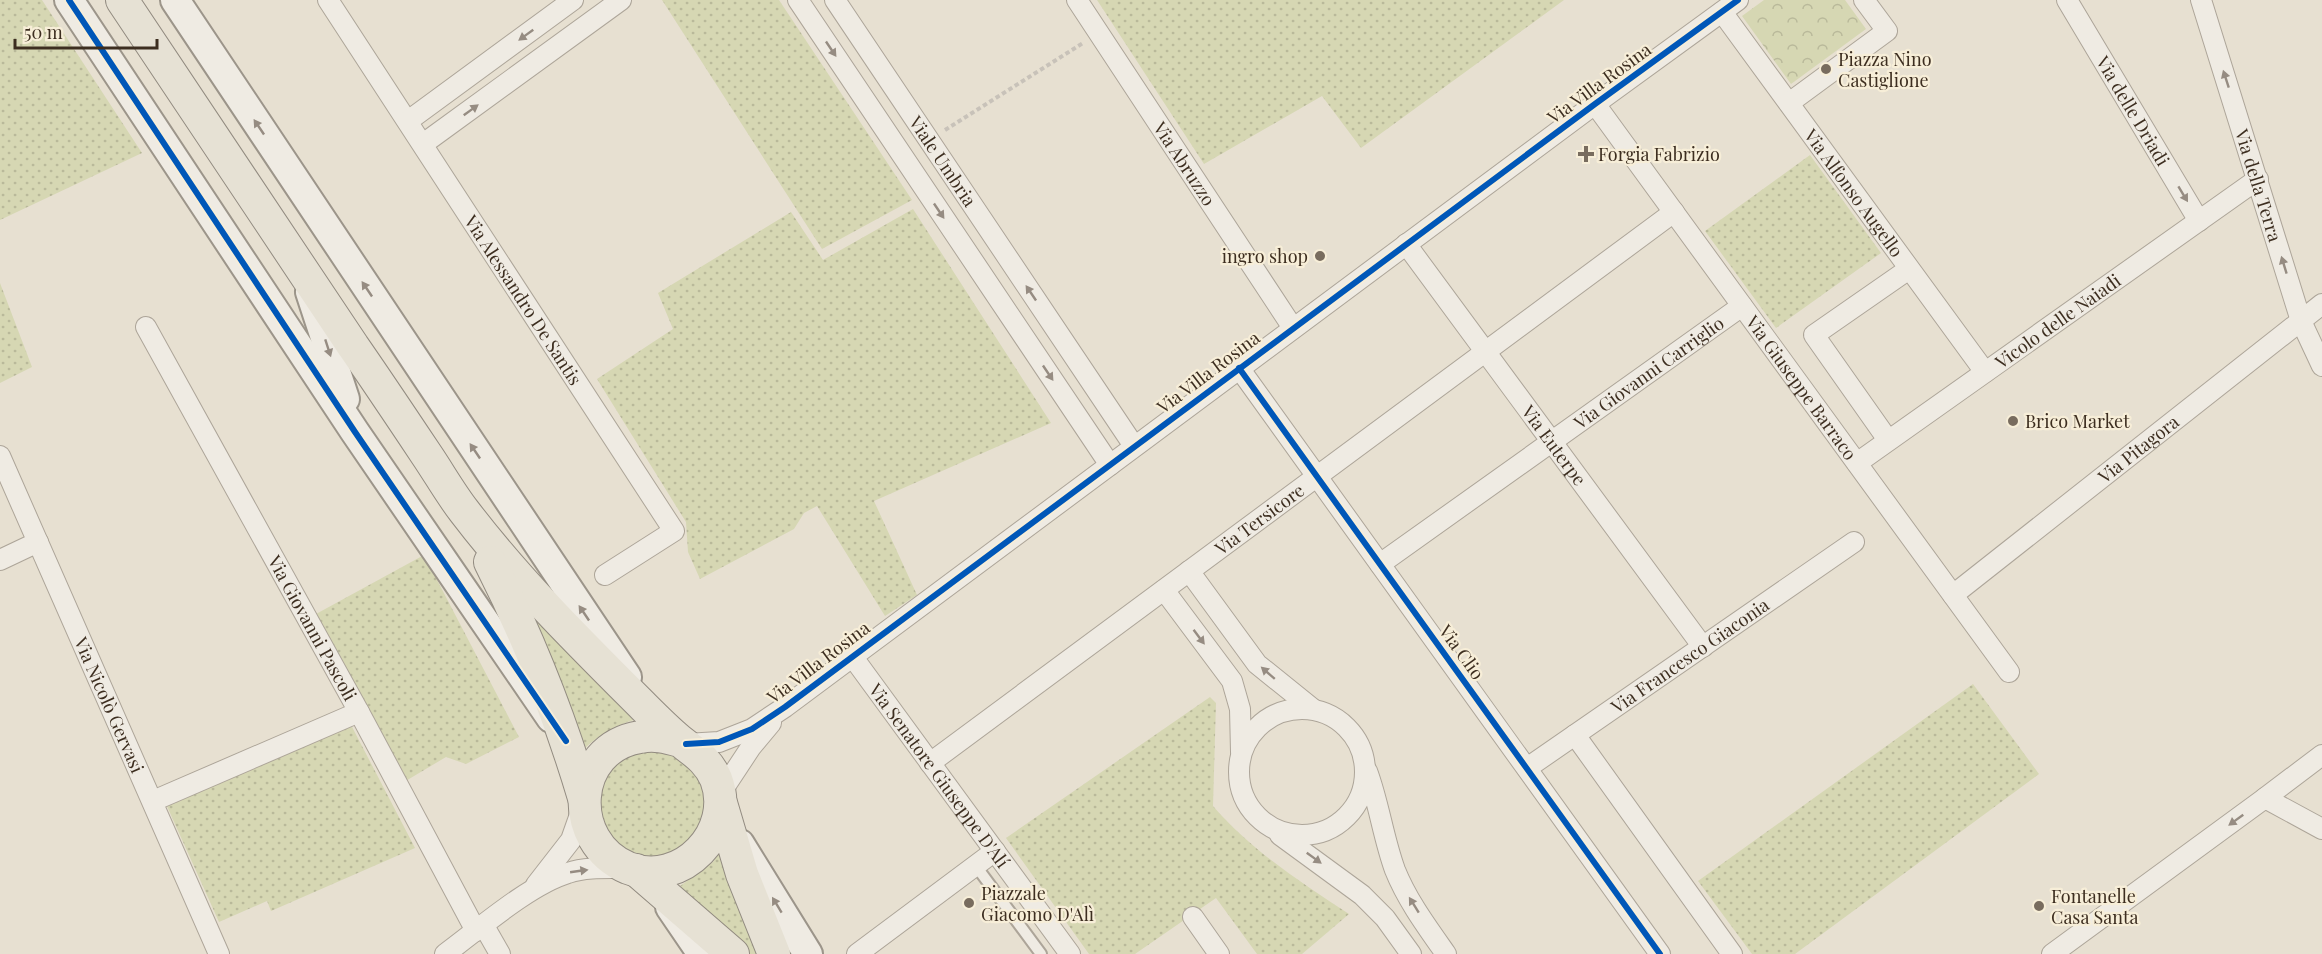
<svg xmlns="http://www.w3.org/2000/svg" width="2322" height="954" viewBox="0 0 2322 954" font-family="'Playfair Display',serif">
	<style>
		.grass { fill: url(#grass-dots) }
		.park { fill: url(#park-crowns) }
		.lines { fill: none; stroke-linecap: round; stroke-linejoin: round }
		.lane-casing { stroke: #ada599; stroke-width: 14 }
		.street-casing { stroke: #ada599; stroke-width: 22 }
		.secondary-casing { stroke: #9c958a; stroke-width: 32 }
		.primary-casing { stroke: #928b80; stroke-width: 34 }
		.path { stroke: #c8c2b9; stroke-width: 4; stroke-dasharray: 4.5 3; stroke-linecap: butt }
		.lane { stroke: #efebe3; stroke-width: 10 }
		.street { stroke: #efebe3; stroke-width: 20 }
		.secondary { stroke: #efebe3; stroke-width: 28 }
		.primary { stroke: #e6e1d4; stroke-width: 32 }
		.cycleway-casing { stroke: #f7eed8; stroke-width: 10 }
		.cycleway { stroke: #0057b8; stroke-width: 6 }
		.oneway { fill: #968c82 }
		.poi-dot { fill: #786c5e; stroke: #f7eed8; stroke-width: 2 }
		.labels { text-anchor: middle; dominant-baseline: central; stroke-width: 4.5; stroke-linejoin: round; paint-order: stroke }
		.poi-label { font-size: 18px; fill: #3d2e20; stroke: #f7eed8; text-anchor: start }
		.street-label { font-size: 18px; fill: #3d2e20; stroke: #f7eed8 }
	</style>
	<defs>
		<pattern id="grass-dots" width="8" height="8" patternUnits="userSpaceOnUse" patternTransform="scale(1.5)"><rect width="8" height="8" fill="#d6d7b3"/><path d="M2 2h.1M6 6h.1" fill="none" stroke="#b9b99a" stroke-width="1.8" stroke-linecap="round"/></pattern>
		<pattern id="park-crowns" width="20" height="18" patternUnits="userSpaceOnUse" patternTransform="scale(1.5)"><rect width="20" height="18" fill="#d6d7b3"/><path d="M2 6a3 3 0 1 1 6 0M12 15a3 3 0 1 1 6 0" fill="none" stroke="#b9b99a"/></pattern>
	</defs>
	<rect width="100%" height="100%" fill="#e7e0d1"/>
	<g class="grass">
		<path d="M0,0H42L142,153L0,220Z"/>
		<path d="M662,0H779L912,200L822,249Z"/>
		<path d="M1097,0H1564L1361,148L1322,96L1204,164Z"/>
		<path d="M1810,155L1881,253L1776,328L1705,231Z"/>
		<path d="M913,209L1051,423L874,501L917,595L885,616L817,506L804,513L794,529L700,579L688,552L686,522L597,379L673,329L658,293L791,212L823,260Z"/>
		<path d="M0,283L32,367L0,383Z"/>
		<path d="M424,555L519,737L466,764L446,757L404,782L316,614Z"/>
		<path d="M520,597L634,720C616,725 599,735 585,748Z"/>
		<path d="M1973,684L2039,774L1795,954H1752L1698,881Z"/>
		<path d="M1210,697L1216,703L1213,806C1252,851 1300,882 1349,914L1302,954H1257L1216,898L1135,954H1089L1006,838Z"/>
		<path d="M350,723L415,848L271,911L267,901L219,922L166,804Z"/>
		<path d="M636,748L679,753L707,785V828L656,864L615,852L594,793L602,773Z"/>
		<path d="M722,849L763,954H749L689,900L680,886L713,862Z"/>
	</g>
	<path class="park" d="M1764,0H1845L1866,29L1791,84L1742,16Z"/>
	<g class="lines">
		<defs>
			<path id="lane" d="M976,866L1041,954"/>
			<g id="street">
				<path id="s1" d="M328,0L674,531L605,575"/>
				<path d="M798,0L1110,465"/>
				<path id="s2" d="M835,0L1134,446"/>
				<path id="s3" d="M1077,0L1293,328"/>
				<path id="s4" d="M2067,0L2199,221"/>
				<path id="s5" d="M2201,0L2301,321L2322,366"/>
				<path id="s6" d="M1722,12L1985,372"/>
				<path d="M1789,103L1887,31L1864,0"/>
				<path id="s7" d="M1595,104L2009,672"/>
				<path d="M408,121L573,0"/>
				<path d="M423,144L621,0"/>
				<path id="s8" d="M1406,244L1703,647"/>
				<path id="s9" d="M146,327L359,712L476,931"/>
				<path d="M1239,368L1660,954"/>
				<path d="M1888,440L1814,335L1909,269"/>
				<path id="s10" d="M0,456L219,954"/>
				<path id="s11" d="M1857,463L2258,179"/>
				<path d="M0,560L38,542"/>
				<path id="s12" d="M1380,564L1742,306"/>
				<path d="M1189,571L1257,664L1313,709"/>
				<path d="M1164,590L1232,681L1240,709L1241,752"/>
				<path id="s13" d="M1953,595L2322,304"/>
				<path id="s14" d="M852,656L1070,954"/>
				<circle cx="1302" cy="772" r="63"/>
				<path d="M1575,735L1732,954"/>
				<path d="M686,744L719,742L752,729L785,707L1595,104L1738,0"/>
				<path id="s15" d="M930,763L1674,212"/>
				<path id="s16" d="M1527,768L1854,542"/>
				<path d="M1367,771C1379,803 1383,837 1395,870C1407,900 1427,927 1446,954"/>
				<path d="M720,794L751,747L771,723"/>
				<path d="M2265,798L2322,755"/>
				<path d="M153,801L359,712"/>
				<path d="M1280,835L1362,895L1385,918L1411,954"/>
				<path d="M536,885L571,840L583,806"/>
				<path d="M1193,917L1219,954"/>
				<path d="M484,926L500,954"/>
				<path d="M445,954C479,929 529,885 568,873C585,867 606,868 624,868"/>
				<path d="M857,954L995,851"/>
				<path d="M2052,954L2265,798L2322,829"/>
			</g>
			<g id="secondary">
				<path d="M69,0L355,432L551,718"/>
				<path d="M175,0L627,677"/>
				<path d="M310,292L345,399"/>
				<path d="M740,844L808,954"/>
				<path d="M670,907L702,954"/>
			</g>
			<g id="primary">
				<path d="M122,0C199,116 276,231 353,346C378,382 402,418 426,454C439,473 450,493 464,511C518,582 581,644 644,707C655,718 667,730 679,740C694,752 708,760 716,779C736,831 682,889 628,868C566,842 571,748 640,737C654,734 666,737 680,741"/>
				<path d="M490,562C528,637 560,717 584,798"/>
				<path d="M721,803L742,874L774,954"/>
				<path d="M636,870L733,954"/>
			</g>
		</defs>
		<use href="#lane" class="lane-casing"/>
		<use href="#street" class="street-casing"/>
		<use href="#secondary" class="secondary-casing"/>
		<use href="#primary" class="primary-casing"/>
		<path class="path" d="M945,130L1083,43"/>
		<use href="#lane" class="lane"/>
		<use href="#street" class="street"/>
		<use href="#secondary" class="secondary"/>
		<use href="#primary" class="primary"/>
		<defs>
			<g id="cycleway">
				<path d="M69,0L355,432L566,741"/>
				<path d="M1239,368L1660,954"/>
				<path d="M686,744L719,742L752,729L785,707L1595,104L1738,0"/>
			</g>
		</defs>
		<use href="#cycleway" class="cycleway-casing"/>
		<use href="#cycleway" class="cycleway"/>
	</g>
	<defs><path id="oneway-solid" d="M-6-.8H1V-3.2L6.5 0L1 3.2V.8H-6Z" transform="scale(1.5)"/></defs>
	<g class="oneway">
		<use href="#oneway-solid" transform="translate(526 35) rotate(144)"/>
		<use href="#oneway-solid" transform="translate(831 49) rotate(56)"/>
		<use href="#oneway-solid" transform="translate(2226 79) rotate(-108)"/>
		<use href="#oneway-solid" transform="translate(471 110) rotate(-36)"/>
		<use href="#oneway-solid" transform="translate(259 127) rotate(-124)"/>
		<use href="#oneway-solid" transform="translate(2183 194) rotate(59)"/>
		<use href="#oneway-solid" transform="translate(939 211) rotate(56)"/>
		<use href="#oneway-solid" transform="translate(2284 265) rotate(-107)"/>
		<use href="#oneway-solid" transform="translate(367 289) rotate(-124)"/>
		<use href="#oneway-solid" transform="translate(1031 293) rotate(-124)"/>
		<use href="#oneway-solid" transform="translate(328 348) rotate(72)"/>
		<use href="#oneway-solid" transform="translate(1048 373) rotate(56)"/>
		<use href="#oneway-solid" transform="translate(475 451) rotate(-124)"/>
		<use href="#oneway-solid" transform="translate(584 613) rotate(-124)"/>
		<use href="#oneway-solid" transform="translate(1199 637) rotate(53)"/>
		<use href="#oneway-solid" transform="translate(1268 673) rotate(-139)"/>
		<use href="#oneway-solid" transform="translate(2236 820) rotate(144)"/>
		<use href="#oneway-solid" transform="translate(1314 858) rotate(36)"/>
		<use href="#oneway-solid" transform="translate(579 871) rotate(-8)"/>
		<use href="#oneway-solid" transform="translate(777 905) rotate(-121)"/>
		<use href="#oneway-solid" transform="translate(1414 905) rotate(-122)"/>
	</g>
	<g class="poi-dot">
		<circle cx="1826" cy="69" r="6"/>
		<path d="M1583 145h6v6h6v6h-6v6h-6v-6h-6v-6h6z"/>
		<circle cx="1320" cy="256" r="6"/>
		<circle cx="2013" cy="421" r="6"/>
		<circle cx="969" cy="903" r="6"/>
		<circle cx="2039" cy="906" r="6"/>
	</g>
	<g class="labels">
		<g class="poi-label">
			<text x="1838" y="59">Piazza Nino<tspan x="1838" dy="21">Castiglione</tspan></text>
			<text x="1598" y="154">Forgia Fabrizio</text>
			<text x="1308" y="256" text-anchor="end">ingro shop</text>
			<text x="2025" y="421">Brico Market</text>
			<text x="981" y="893">Piazzale<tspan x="981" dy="21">Giacomo D'Alì</tspan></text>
			<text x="2051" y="896">Fontanelle<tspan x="2051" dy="21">Casa Santa</tspan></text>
		</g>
		<g class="street-label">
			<text transform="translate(1599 83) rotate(-36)">Via Villa Rosina</text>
			<text stroke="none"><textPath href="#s4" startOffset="129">Via delle Driadi</textPath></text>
			<text stroke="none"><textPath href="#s2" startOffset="194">Viale Umbria</textPath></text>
			<text stroke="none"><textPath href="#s3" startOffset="196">Via Abruzzo</textPath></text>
			<text stroke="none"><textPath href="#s5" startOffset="194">Via della Terra</textPath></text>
			<text stroke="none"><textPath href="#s6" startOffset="224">Via Alfonso Augello</textPath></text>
			<text stroke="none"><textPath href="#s1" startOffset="358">Via Alessandro De Santis</textPath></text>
			<text stroke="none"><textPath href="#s11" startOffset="246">Vicolo delle Naiadi</textPath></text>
			<text transform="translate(1208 372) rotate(-37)">Via Villa Rosina</text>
			<text stroke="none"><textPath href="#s12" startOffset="330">Via Giovanni Carriglio</textPath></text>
			<text stroke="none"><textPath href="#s7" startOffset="351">Via Giuseppe Barraco</textPath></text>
			<text stroke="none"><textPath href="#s8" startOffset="250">Via Euterpe</textPath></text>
			<text stroke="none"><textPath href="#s13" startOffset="236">Via Pitagora</textPath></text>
			<text stroke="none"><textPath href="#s15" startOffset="410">Via Tersicore</textPath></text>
			<text stroke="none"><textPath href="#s9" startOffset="344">Via Giovanni Pascoli</textPath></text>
			<text transform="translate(1462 652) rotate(54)">Via Clio</text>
			<text stroke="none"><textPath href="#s16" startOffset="198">Via Francesco Giaconia</textPath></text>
			<text transform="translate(818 662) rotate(-37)">Via Villa Rosina</text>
			<text stroke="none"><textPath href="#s10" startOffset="272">Via Nicolò Gervasi</textPath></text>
			<text stroke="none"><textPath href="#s14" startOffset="148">Via Senatore Giuseppe D'Alí</textPath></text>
		</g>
	</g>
	<path d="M15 39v9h142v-9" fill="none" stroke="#3d2e20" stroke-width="3"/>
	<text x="24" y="39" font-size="18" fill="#3d2e20" stroke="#f7eed8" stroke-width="4.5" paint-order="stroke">50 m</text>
</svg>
